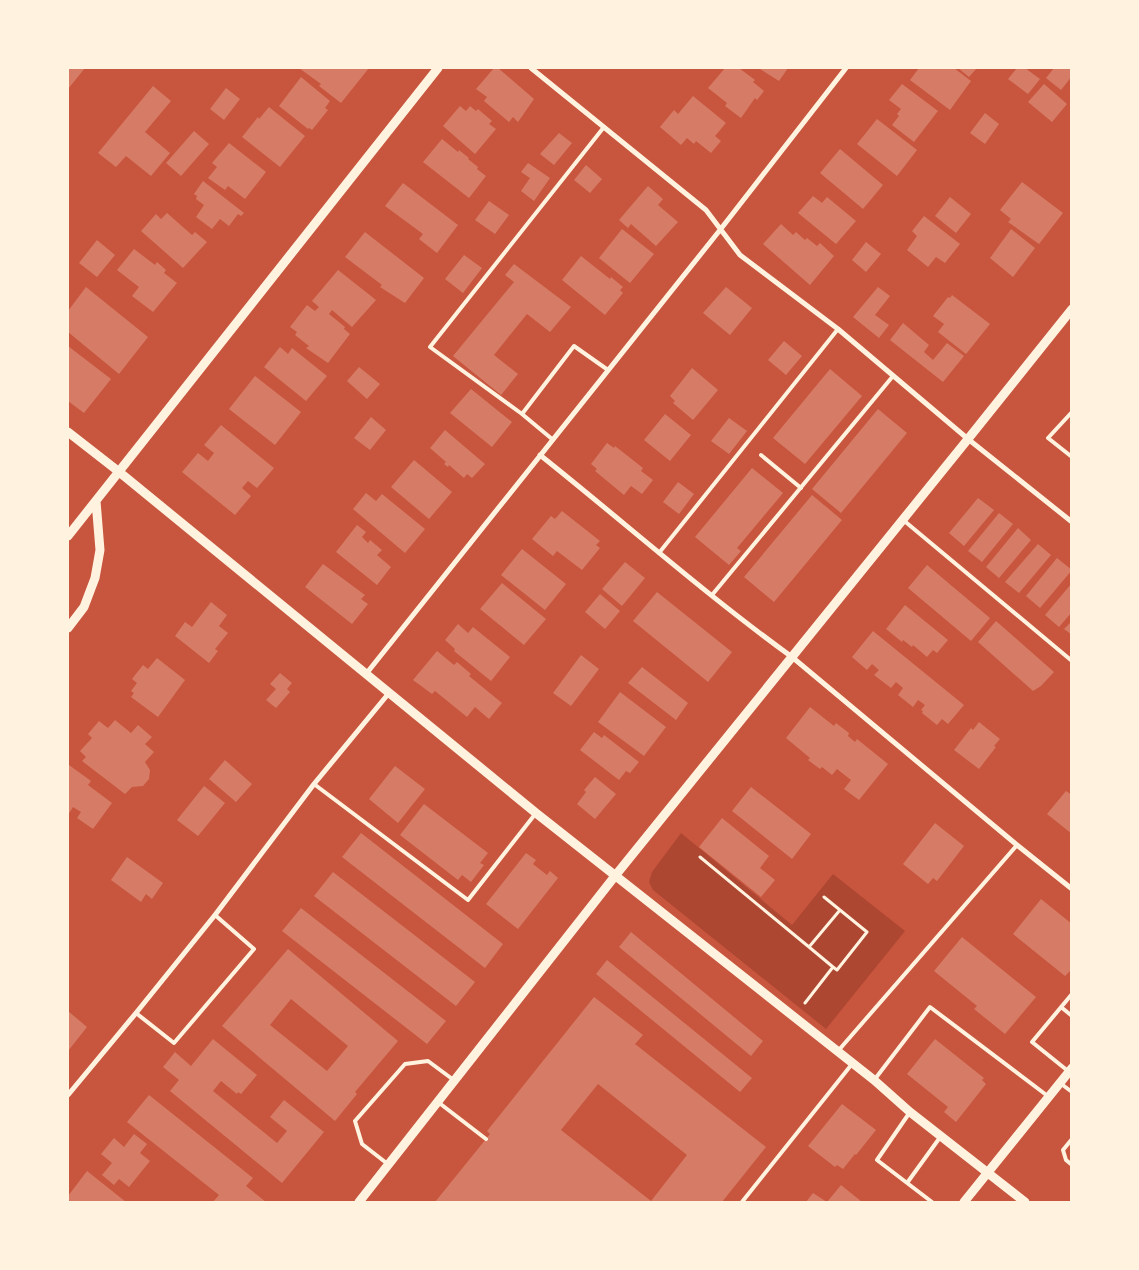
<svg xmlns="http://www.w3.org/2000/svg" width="1139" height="1270" font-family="'Source Serif 4',serif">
	<rect width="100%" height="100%" fill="#c8553d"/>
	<path fill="#ae4732" d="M681 833 792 925 833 874 905 931 826 1029 653 890 649 882 652 872Z"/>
	<path fill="#d67c66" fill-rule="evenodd" d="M68 68H85L68 89Z
		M299 68H369L341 103 319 86 321 84Z
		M494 68H498L534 99 518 122 513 117 509 122 484 101 487 97 476 89Z
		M725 68H739L755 80 753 82 764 91 757 100 755 98 741 118 725 106 727 103 708 88Z
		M761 68H788L779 81 760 69Z
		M919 68H954L971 81 950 110 910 80Z
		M958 68H977L969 77Z
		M1017 68H1025L1040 79 1028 94 1008 79Z
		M1054 68H1072V76L1061 90 1046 78Z
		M301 77 330 101 325 108 328 110 312 130 309 128 308 129 279 106Z
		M902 84 938 111 914 142 892 125 899 116 897 114 901 109 889 100Z
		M1044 84 1067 104 1052 122 1028 102Z
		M153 86 171 101 145 132 170 153 151 176 126 156 116 167 98 153Z
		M226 88 240 99 224 120 210 109Z
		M693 96 726 123 715 136 721 141 711 153 696 141 694 144 687 138 681 145 660 127 674 110 678 114Z
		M460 106 466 111 470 106 476 111 478 109 492 121 489 124 496 129 475 154 443 126Z
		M269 107 305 136 280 167 242 137 258 117 259 119Z
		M985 113 999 124 985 144 970 133Z
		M877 119 917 150 897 176 857 144Z
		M194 131 209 144 181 176 166 163Z
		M559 133 572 143 554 165 540 154Z
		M442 139 458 152 459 150 469 158 468 159 478 167 477 169 486 176 469 198 423 162Z
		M229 143 266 172 245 199 228 186 225 190 208 178 217 167 212 163Z
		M840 149 883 185 863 209 820 173Z
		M528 163 550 178 534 201 521 191 530 178 521 172Z
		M586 165 602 179 590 193 574 180Z
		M203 181 244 213 241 216 238 214 229 226 220 219 212 229 196 217 204 205 196 199 197 196 194 194Z
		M1022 182 1063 213 1039 244 1008 222 1011 219 1000 210Z
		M403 183 458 225 437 253 419 239 423 234 385 206Z
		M648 186 663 199 658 205 678 222 656 246 631 224 628 228 619 220Z
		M813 196 822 203 827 197 856 221 836 244 798 213Z
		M950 197 971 214 956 233 935 216Z
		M489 201 509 215 495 234 475 220Z
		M167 213 192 235 195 232 207 242 183 268 141 231 156 214 161 219Z
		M924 216 960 244 945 263 936 257 928 267 907 250 917 236 912 231Z
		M781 224 793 235 796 232 805 240 807 238 817 246 820 243 834 256 810 285 763 244Z
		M622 229 654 254 630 283 599 258Z
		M1011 229 1035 248 1013 277 990 258Z
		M365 232 424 278 405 303 380 287 382 285 345 257Z
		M97 240 115 255 97 277 79 263Z
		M866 242 881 254 866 272 852 260Z
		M134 249 155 265 157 262 166 270 164 273 177 283 153 312 132 296 139 287 117 270Z
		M464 255 482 268 463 293 445 279Z
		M581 256 610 279 611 277 623 287 620 290 623 293 605 315 562 280Z
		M514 264 571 307 550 332 527 314 494 355 518 374 501 395 453 356 514 282 505 275Z
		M338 270 376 300 352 327 332 310 329 314 345 327 344 329 350 334 328 363 306 348 309 346 295 335 297 332 290 327 307 305 315 311 319 307 312 301Z
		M86 287 148 337 119 374 68 332V311Z
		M726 287 752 308 730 335 703 313Z
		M878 287 890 296 875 315 889 325 879 338 853 317Z
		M952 295 990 324 966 354 938 332 944 324 933 316 948 297 950 298Z
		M903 323 929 345 924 352 933 360 947 343 964 356 943 382 890 340Z
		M784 341 802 356 786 375 768 360Z
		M68 346 111 379 84 413 68 401Z
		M280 347 288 354 292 348 327 376 306 401 264 367Z
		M359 367 380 384 367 399 347 381Z
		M692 368 718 390 693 420 673 403 675 401 670 396Z
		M830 369 862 396 805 464 773 438Z
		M255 376 301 412 275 445 229 409Z
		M471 389 512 422 492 447 450 413Z
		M878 409 907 433 841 513 812 489Z
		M665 414 691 435 670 461 644 440Z
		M371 417 386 430 370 450 354 438Z
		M729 418 747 431 729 454 711 441Z
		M221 425 274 468 257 488 248 481 242 488 251 496 235 515 182 472 198 453 208 461 214 453 204 445Z
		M445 430 485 464 472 478 467 474 464 478 449 465 448 467 444 464 446 462 430 448Z
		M607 443 614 448 615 446 643 468 641 471 653 480 642 494 631 486 624 495 595 471 597 469 591 464Z
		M414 460 452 492 429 519 391 487Z
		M752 468 783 493 737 548 741 551 729 565 695 537Z
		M678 482 694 494 679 514 663 502Z
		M366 493 376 501 382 494 425 529 405 553 353 509Z
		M812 495 842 520 774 602 744 577Z
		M978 498 994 510 964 546 949 533Z
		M562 511 600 541 596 545 600 548 582 570 557 551 553 556 532 539 551 516 555 519Z
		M999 513 1013 524 982 562 968 551Z
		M357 525 366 532 362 537 368 543 370 540 382 550 377 555 391 567 377 585 336 552Z
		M1018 528 1031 540 999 578 986 567Z
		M1038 544 1051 555 1019 593 1005 582Z
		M522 549 566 584 545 610 501 575Z
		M1057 558 1072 570 1040 608 1026 596Z
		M625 562 645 578 622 606 602 589Z
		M323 564 365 595 361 599 368 604 352 624 305 587Z
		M927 565 990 618 971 641 908 588Z
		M502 583 546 619 524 645 480 609Z
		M1072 583V612L1059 627 1045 615Z
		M657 592 732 652 708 682 633 621Z
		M600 594 620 611 605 629 585 612Z
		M211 602 227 615 219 626 228 633 215 649 218 651 209 663 175 636 185 622 192 627Z
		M905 605 948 640 937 653 933 650 927 657 913 645 912 647 903 640 902 642 886 629Z
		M996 621 1054 672 1041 686 1033 691 978 642Z
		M1072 621V635L1064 629Z
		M458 624 468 633 473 627 510 657 491 681 454 651 455 649 445 640Z
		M873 631 964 705 948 724 942 719 937 725 922 713 923 711 921 710 925 705 918 700 913 707 898 695 903 688 896 682 891 688 874 675 879 670 872 664 867 670 852 657Z
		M437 651 454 665 457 662 471 674 469 676 502 703 489 719 475 707 467 717 435 691 432 694 413 680Z
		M581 655 599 669 571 706 553 693Z
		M157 658 185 680 158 717 131 697 134 693 131 691 137 683 132 679 143 665 148 669Z
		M642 667 688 703 676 720 628 683Z
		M280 673 292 683 287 689 290 692 276 708 266 700 276 689 270 684Z
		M620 692 666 727 644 756 598 722Z
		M810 707 834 726 836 723 849 733 848 736 855 742 857 739 888 764 859 800 844 789 851 780 837 769 832 775 822 767 820 769 808 760 810 758 786 738Z
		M115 720 131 733 138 725 152 737 145 744 154 752 145 762 150 770 149 779 143 786 132 787 125 794 82 761 86 757 80 751 92 738 88 734 99 721 108 728Z
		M979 722 1000 739 994 746 996 747 979 769 954 750 971 728 973 730Z
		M594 732 602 738 604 735 639 762 630 773 626 771 619 780 580 750Z
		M225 760 252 784 236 802 209 779Z
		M69 765 91 781 88 785 112 803 93 829 77 818 81 812 73 807 68 815V767Z
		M395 766 425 789 398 823 369 799Z
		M595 777 616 794 595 819 577 804 586 792 584 790Z
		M204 786 225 803 198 836 177 820Z
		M751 787 811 834 792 859 732 811Z
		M1066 791 1072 795V834L1047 814Z
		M424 804 488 853 480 863 484 865 471 882 462 875 458 880 400 835Z
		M722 818 769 856 760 868 775 880 761 897 699 847Z
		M935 823 964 846 937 881 933 878 928 884 903 864Z
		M361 833 503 944 485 968 342 857Z
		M526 853 536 860 533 864 547 875 550 871 558 878 518 929 486 904Z
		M127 857 163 883 152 899 146 894 141 902 111 880Z
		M333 872 475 982 456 1006 314 896Z
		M1041 899 1072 924V969L1065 976 1013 934Z
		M301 908 446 1021 427 1044 282 931Z
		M631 932 763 1041 751 1056 619 947Z
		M962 937 1036 997 1005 1034 974 1009 977 1006 934 971Z
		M288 949 398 1041 355 1092 357 1094 335 1121 222 1026ZM291 999 348 1046 327 1071 270 1025Z
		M607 960 752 1078 740 1092 596 974Z
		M594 997 643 1035 635 1044 766 1147 722 1202H435L490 1134 487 1131ZM598 1084 687 1155 651 1201 561 1130Z
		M68 1011 87 1027 68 1051Z
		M213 1039 257 1075 241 1094 238 1092 237 1094 221 1081 213 1091 277 1143 287 1131 270 1117 284 1100 324 1132 282 1183 170 1091 179 1080 163 1067 175 1052 191 1066Z
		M935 1039 984 1078 982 1080 986 1084 956 1122 944 1112 948 1107 907 1074Z
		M149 1095 253 1178 246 1186 266 1202H213L219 1195 127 1122Z
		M842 1104 876 1130 856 1155 855 1154 843 1169 837 1165 835 1167 808 1146Z
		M134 1134 147 1144 140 1153 150 1161 129 1187 119 1179 114 1185 102 1175 112 1163 101 1154 114 1138 124 1147Z
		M87 1171 126 1202H71L68 1200V1196Z
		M841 1185 862 1202H806L813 1193 827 1202Z"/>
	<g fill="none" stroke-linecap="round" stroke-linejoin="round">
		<path stroke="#fff3e0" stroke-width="3" d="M700 857 809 947
			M833 967 809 947 840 910
			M805 1003 833 967 837 970 867 932 824 897"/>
		<path stroke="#fff3e0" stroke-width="4" d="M1072 412 1048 438 1072 457
			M522 414 430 347 604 127
			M552 439 522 414 574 346 608 370
			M761 455 801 488
			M902 519 1072 661
			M659 553 838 329
			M712 595 893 376
			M314 784 468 900 536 813
			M1061 1007 1072 1016
			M136 1013 174 1043 254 949 215 915
			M838 1051 1017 845
			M1068 1071 1032 1042 1072 994
			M875 1079 930 1007 1049 1097
			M1060 1083 1072 1092
			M438 1102 486 1139
			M910 1112 877 1160 932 1202
			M1072 1139 1063 1150 1066 1160 1072 1165
			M389 1165 362 1144 355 1121 405 1064 428 1061 455 1081
			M907 1183 941 1136
			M742 1202 852 1064"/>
		<path stroke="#fff3e0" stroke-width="5" d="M531 68 706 210 740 255 838 329 968 439 1072 522
			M540 455C624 522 705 594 792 657L1017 845 1072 889
			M366 674 720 230 846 68
			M68 1095 136 1013 215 915 314 784 389 693"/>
		<path stroke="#fff3e0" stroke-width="9" d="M68 432 118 471 536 813 874 1080 910 1112 1025 1202
			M68 536 438 68
			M68 628 84 607 95 578 100 550 96 501
			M359 1202 615 876 968 439 1072 309
			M964 1202 1072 1068"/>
	</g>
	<rect width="1139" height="1270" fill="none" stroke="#fff3e0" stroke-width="138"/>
</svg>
